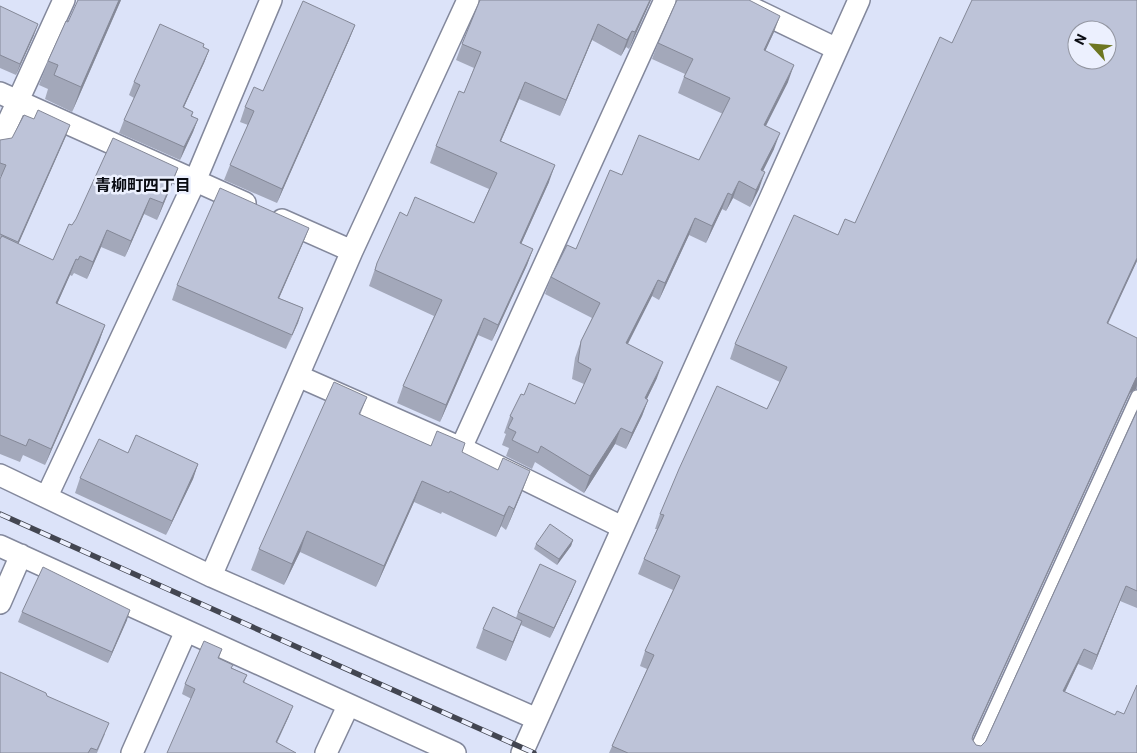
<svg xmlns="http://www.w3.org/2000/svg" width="1137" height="753" font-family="Roboto,'Noto Sans JP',sans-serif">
	<rect width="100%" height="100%" fill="#dce3f9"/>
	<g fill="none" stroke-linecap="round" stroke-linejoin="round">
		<g stroke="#83889c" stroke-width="14">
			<path id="lane" d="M974 753 1137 396"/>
		</g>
		<g stroke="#83889c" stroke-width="24">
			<path id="street" d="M735 0 837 49
				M0 93 245 203
				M0 140 64 0
				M282 220 352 251
				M298 376 461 448 622 527
				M461 448 665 0
				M0 475 211 576 537 719
				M47 496 195 181 271 0
				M0 546 455 753
				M211 576 352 251 468 0
				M0 603 21 555
				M132 753 186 631
				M326 753 348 706
				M522 753 859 0"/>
		</g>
		<use href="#lane" stroke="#fff" stroke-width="11"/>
		<use href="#street" stroke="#fff" stroke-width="21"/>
		<g stroke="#434651" stroke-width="5.5">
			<path id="rail" d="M0 514 534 753"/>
		</g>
		<use href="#rail" stroke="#ecf0fe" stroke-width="4" stroke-dasharray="11" stroke-linecap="butt"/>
	</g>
	<path fill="#a3a8ba" d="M121 0 72 112 45 99 48 89 39 85 48 61 68 22Z
		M651 0 629 49 626 47 621 56 592 40 560 116 519 99 501 141 549 182 521 244 533 249 527 265 492 341 478 335 440 422 397 403 403 386 434 316 369 286 377 263 407 216 474 223 489 189 430 163 436 146 464 93 474 68 456 60 462 44Z
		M676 0H749L774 32 765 51 788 82 766 126 774 149 763 171 759 189 750 207 733 198 726 211 722 209 706 243 689 235 659 300 652 296 628 344 657 378 647 399 648 400 642 416 626 449 615 444 584 493 535 462 532 469 506 456 509 448 502 445 506 434 504 433 510 416 524 395 575 404 584 384 572 379 575 358 581 341 592 318 545 294 551 277 576 249 622 175 699 160 723 114 678 93 685 74 652 59 658 43 676 2Z
		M1137 0V261L1108 324 1137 338V389H1136L1130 393 972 739 976 745 981 746 986 741 1137 411V608L1120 601 1092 670 1078 664 1065 692 1137 753H609L647 669 640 666 645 651 673 590 638 574 644 559 657 529H655L660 514 767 409 780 382 730 359 735 344 838 235 855 223 952 43Z
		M0 6 34 35 16 75 0 68Z
		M355 25 349 40 277 203 224 180 230 165 248 125 240 122 245 107 263 91Z
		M203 47 209 50 204 63 184 107 193 112 192 116 198 119 193 132 180 160 119 133 124 120 134 98 129 95 134 82Z
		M66 136 18 244 53 260 72 225 178 168 172 184 157 220 144 214 125 257 101 247 87 279 74 273 72 276 70 275 57 304 105 325 99 342 45 465 23 455 20 462 0 454V179L1 177 0 176V140Z
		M309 228 303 243 279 298 303 308 286 349 172 300 177 285Z
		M367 397 360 415 431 446 462 452 522 492 506 530 501 526 496 537 442 512 441 514 414 502 376 587 300 552 284 585 251 570 259 549Z
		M128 453 198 464 193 479 166 535 75 493 80 478Z
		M573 540 571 546 557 565 534 549 536 544Z
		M572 591 550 638 521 625 506 661 476 648 483 629 516 618 518 612Z
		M22 612 127 620 108 663 18 622Z
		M222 649 219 658 232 668 247 675 244 683 289 716 277 743 182 694 185 684Z
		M47 696 105 734 97 753H0Z"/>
	<path fill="#848897" d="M119 0H121L72 112 81 87Z
		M650 0H651L629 49 635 32Z
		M780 16 774 32 758 67 764 50Z
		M38 24 34 35 16 75 20 64Z
		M598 24 592 40 560 116 566 100Z
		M355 25 349 40 277 203 282 189Z
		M632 31 626 47 621 56 627 40Z
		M209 50 204 63 178 120 183 107Z
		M794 65 788 82 758 141 764 125Z
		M525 82 519 99 494 157 500 141Z
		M198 119 193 132 180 160 184 147Z
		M70 125 66 136 14 254 18 242Z
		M780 133 774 149 755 187 761 170Z
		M555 165 549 182 514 260 520 243Z
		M178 168 172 184 157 220 163 203Z
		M765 172 759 189 750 207 756 190Z
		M739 181 733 198 726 211 732 195Z
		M728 193 722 209 706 243 712 226Z
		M150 198 144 214 125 257 131 241Z
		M695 218 689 235 659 300 665 283Z
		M309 228 303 243 273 312 278 298Z
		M107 230 101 247 87 279 93 262Z
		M533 249 527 265 492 341 498 325Z
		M1137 258V261L1101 338 1107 323Z
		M76 259 70 275 50 320 56 303Z
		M658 280 652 296 620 359 626 343Z
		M303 308 298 323 286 349 292 335Z
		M484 318 478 335 440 422 446 405Z
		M105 325 99 342 45 465 51 449Z
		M663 362 657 378 639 415 645 398Z
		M1137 377V385L1136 389 1130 393 967 750 973 735 1136 378Z
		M648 400 642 416 626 449 632 433Z
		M621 428 615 444 584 493 590 476Z
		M198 464 193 479 166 535 172 521Z
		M530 471 522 492 506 530 514 509Z
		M422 481 414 502 376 587 384 566Z
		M509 506 501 526 496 537 504 516Z
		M307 531 300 552 284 585 292 564Z
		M573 540 571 546 557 565 559 559Z
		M576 581 572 591 550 638 554 628Z
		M1126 586 1120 601 1092 670 1097 655Z
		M130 610 127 620 108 663 112 652Z
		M522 621 515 639 506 661 513 642Z
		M1084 649 1078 664 1058 706 1063 691Z
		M293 706 289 716 272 752 276 742Z"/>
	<path fill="#bdc3d8" stroke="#848897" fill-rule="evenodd" d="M78 0H119L81 87 54 75 58 65 48 61 66 21 68 22Z
		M480 0H650L635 32 632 31 627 40 598 24 566 100 525 82 500 141 555 165 520 243 533 249 498 325 484 318 446 405 403 386 442 300 375 270 377 263 400 212 407 216 415 197 474 223 497 173 436 146 459 91 464 93 481 52 462 44Z
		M677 0H749L780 16 764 50 794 65 764 125 780 133 761 170 765 172 756 190 739 181 732 195 728 193 712 226 695 218 665 283 658 280 626 343 663 362 645 398 648 400 632 433 621 428 590 476 541 446 538 453 512 440 516 432 508 428 513 418 510 416 521 394 524 395 529 383 575 404 591 369 578 362 581 341 600 303 551 277 567 245 576 249 610 170 622 175 639 135 699 160 730 98 684 77 693 59 658 43Z
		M972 0H1137V258L1107 323 1137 338V377L1136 378 973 735 972 739 976 745 981 746 986 741 1137 411V591L1126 586 1097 655 1084 649 1063 691 1115 715 1117 711 1124 714 1137 685V753H628L612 746 654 655 645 651 680 576 644 559 664 515 660 514 679 469 717 386 767 409 787 367 735 344 794 215 838 235 845 219 855 223 940 37 952 43ZM1077 30H1107V60H1077Z
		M303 1 355 25 282 189 230 165 254 111 245 107 254 87 263 91Z
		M0 6 38 24 20 64 0 55Z
		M160 24 204 44 203 47 209 50 183 107 193 112 191 116 198 119 184 147 124 120 140 85 134 82Z
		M38 110 70 125 18 242 0 234V179L6 165 0 163V140L12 138 24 115 34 119Z
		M113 138 178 168 163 203 150 198 131 241 107 230 93 262 80 256 78 260 76 259 56 303 105 325 51 449 29 439 26 446 0 435V239L2 236 53 260 69 224 72 225 76 219Z
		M220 188 309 228 278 298 303 308 292 335 177 285Z
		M334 382 367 397 359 414 431 446 437 431 465 443 462 452 498 470 503 458 530 471 514 509 509 506 504 516 450 491 449 493 422 481 384 566 307 531 292 564 259 549Z
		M136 435 198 464 172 521 80 478 99 439 128 453Z
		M550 524 573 540 559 559 536 544Z
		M540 564 576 581 554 628 518 612Z
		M43 567 130 610 112 652 22 612Z
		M493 607 522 621 513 642 483 629Z
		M204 641 222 649 218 658 233 665 231 668 247 675 243 682 293 706 276 742 296 753H167L195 689 185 684Z
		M0 672 46 693 47 696 109 723 97 750 91 748 88 753H0Z"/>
	<g text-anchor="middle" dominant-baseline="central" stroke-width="5" stroke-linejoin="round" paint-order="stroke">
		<g font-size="16" font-weight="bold" fill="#0a0c13" stroke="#ecf0fe">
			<text x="143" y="185">青柳町四丁目</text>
		</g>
	</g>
	<g transform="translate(1092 45) rotate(296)"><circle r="24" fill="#ecf0fe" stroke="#9295a0"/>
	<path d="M0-4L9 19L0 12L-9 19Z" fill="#6d7621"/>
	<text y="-8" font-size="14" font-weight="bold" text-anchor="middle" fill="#0a0c13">N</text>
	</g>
</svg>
